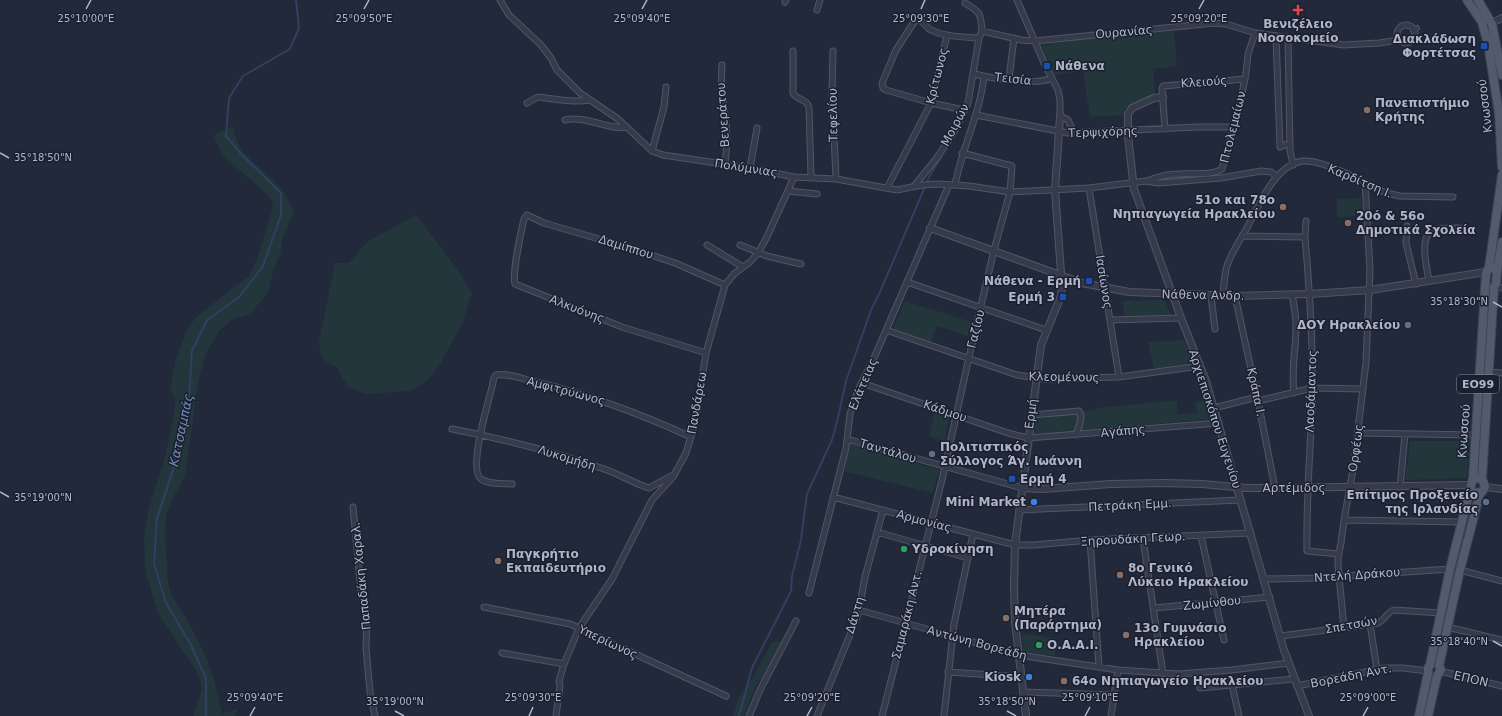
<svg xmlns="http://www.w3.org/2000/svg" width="1502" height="716" font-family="'DejaVu Sans',sans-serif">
	<rect width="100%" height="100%" fill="#21293b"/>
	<path fill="#23363c" d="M1174 31 1177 66 1153 69 1155 94 1125 109 1124 115 1090 117 1083 71 1054 75 1041 45 1073 40Z
		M233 126C236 154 257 163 275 182 284 190 289 200 294 211L282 240 281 251 274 269 268 292 252 312 248 315 233 319 219 331 206 353 198 383 185 477 174 496 166 516 165 533 168 582 172 596 188 621 206 657 214 680 222 714 239 708 234 716H193L202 689 198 674 158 613 145 570 144 537 148 512 166 453 174 414 175 398 170 388 175 362 187 329 197 316 249 276 257 259 273 207 272 201 265 192 226 159 217 145 214 135Z
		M1361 198 1362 216 1337 217V199Z
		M416 215 455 266 472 293 462 324 441 363 429 379 412 391 366 394 348 387 336 367 328 363 321 356 319 342 335 263H349L367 242Z
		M1162 300 1166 303 1171 315 1124 316 1123 301Z
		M905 301 972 322 968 336 937 326 931 342 893 329Z
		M1184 340 1193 361 1191 363 1154 369 1148 342Z
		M1177 400 1178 414 1197 413 1195 402 1206 400 1211 419 1034 435 1036 415 1096 410 1098 408Z
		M934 412 949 418 945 441 929 437Z
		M1410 441H1469L1467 478 1405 480Z
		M851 444H853L939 470 933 493 844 471Z
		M1022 634 1056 638 1055 656 1023 652Z
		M776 641 783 642 755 688 744 716H733L737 700 755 674 771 643Z"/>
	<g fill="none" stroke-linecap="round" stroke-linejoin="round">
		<path stroke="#323f61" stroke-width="2" d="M206 716V678L190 643 166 603 154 564 157 518 174 467 189 401 192 351 207 320 239 297 263 266 281 215V193L242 155 226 136 229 98 243 76 290 49 299 28 296 0
			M739 716 752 668 791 591 792 576 801 540 807 494 832 440 837 422 846 381 871 310 880 292 930 175 942 156"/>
		<g stroke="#505666" stroke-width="6">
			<path id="pedestrian" d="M1413 31 1417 28"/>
		</g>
		<g stroke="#505666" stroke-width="7">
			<path id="minor" d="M500 0 509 15 541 45 551 58 557 70 580 93 618 119 652 151 663 155 750 168 794 177 836 179 897 190 922 185 938 184 969 186 1010 192 1089 188 1146 181 1158 183 1221 178 1261 171 1271 172 1277 177
				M1017 0 1045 65 1058 90 1060 100V116L1068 120 1074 133
				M785 2 786 0
				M965 3C980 12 981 13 982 31L1021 40 1035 41 1214 23 1226 24 1255 33 1344 45 1379 43 1399 40
				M817 10 820 0
				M1397 34a9 9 0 1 1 18 0a9 9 0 1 1-18 0Z
				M1276 36 1280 147 1290 143
				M1288 38 1290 150 1293 165
				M793 51V93C797 101 807 98 809 108L811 177
				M833 51 832 90 836 179
				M722 65C720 83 723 97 725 115 728 132 727 148 725 165
				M974 74C992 78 1036 86 1052 78
				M1009 79 1014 38
				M527 103 538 97C555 99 572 103 590 100
				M964 110 931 103 886 90 883 88 882 83 896 50 916 19 920 20C923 22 926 26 929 29 944 37 963 37 979 38
				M976 115 1068 133 1197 127H1233
				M565 120C587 115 610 131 627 127
				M1165 129 1162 89 1163 86 1245 79
				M652 151 664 107 666 87
				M750 168 757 128
				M1147 181C1157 177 1167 174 1178 174 1191 173 1211 176 1222 169L1240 104 1246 73 1248 54 1255 33
				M955 185C962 148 980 114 984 76
				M914 186 936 159 953 134 968 103 979 38 982 31
				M887 188 931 103 947 35
				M1089 188 1119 377
				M788 191 817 194
				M1306 221 1305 237C1310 294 1314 351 1312 408 1310 456 1306 503 1307 551L1339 554
				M1407 226 1406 243 1416 284
				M1242 236 1305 237
				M707 245 743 267
				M740 245 767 256 801 264
				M1429 281C1427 269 1419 237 1432 231 1440 227 1450 228 1460 228
				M907 282 1046 330
				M1495 286 1502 288
				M1292 294C1294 305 1296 316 1296 326 1296 348 1291 371 1294 393
				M1211 296 1215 329
				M1223 296C1224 286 1224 275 1227 266 1231 253 1240 240 1247 228 1258 206 1276 163 1304 161 1326 160 1366 184 1386 193L1400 196 1453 197
				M1235 296 1258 401 1275 488
				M1110 320 1181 318
				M886 330 1017 375 1044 379 1119 377 1200 366
				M706 353 622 327 515 284C512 274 521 232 524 219L527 215 544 223 561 228 630 248 675 263 725 285
				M1488 372 1502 373
				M862 383 1008 433 1028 438 1219 423
				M1258 401 1312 388 1363 389
				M1214 408 1257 397
				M1031 415 1079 411C1084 417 1078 428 1076 435
				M452 429C504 439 554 452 604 469 619 474 633 483 649 488L673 475
				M1358 433 1475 435
				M847 439 1022 488
				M512 484C503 483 489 485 481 479 468 469 488 403 492 387L494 378 496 375C509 373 523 379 536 382 590 395 641 414 691 437
				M1400 487 1405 434
				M833 497 1015 545H1034L1090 540 1251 533
				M353 507 361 591 367 615 366 648 370 692 375 716
				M1019 510 1241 500
				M1344 520 1462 522
				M877 532 968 558
				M1201 536 1224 640
				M1143 539 1163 674
				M1090 540 1099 667
				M1460 570 1502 581
				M1265 579 1318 578 1450 569
				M809 593 846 448 850 414 858 390 874 358 949 185
				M484 607 570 624 726 696
				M1154 608 1270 597
				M859 610 1019 655 1118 670 1178 674 1232 670 1289 663
				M1370 624 1377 670
				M1447 627 1502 640
				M1344 628 1338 566V557L1341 543 1344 520 1354 464 1366 362 1370 270 1365 183
				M1281 636 1378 623C1385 620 1387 612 1394 610L1441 613
				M502 653 564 664
				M1440 671 1502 686
				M948 672 1022 677
				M1232 685 1239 716
				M1297 686 1385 668H1403L1428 671
				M1200 688 1294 679
				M1024 692 1115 695
				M556 716 560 686 559 681 564 664 579 628 612 579 652 500 673 477 686 453 695 423 706 353 725 285 734 274 750 262 758 253 767 237 794 177
				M749 716 760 690 796 621
				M817 716 858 615 865 577 883 510
				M882 716 942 480 969 357 994 250 1010 192 1012 166 962 153
				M944 716 954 624 973 534
				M1111 716 1118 670"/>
		</g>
		<g stroke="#505666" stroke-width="8">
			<path id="tertiary" d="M1484 27 1502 18
				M1163 97 1154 98 1132 108 1128 114V136L1134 189 1181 318 1206 381 1284 650 1309 716
				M930 228 1082 283 1129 292 1235 296 1310 294 1370 290 1486 272
				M1485 487 1502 489
				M1022 488 1042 489 1111 484 1164 483 1202 484 1246 488H1275L1470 485
				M1026 716 1015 622 1014 585 1015 545 1041 345 1061 296 1062 287 1055 190 1060 116"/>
		</g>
		<g stroke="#3e4454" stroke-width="10">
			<path id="primary" d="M1467 0 1482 22 1488 44 1499 113 1502 167
				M1478 0 1492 24 1502 75
				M1489 268 1502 175
				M1482 479 1494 287 1496 284 1497 271 1502 242
				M1475 493 1482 492 1485 487 1483 481 1478 478
				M1419 716 1428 673V668L1430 665 1450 569 1473 478 1486 273 1488 269C1491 267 1494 268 1497 271
				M1428 716 1437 676 1441 670 1439 666 1460 570 1480 493"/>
		</g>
		<use href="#pedestrian" stroke="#353b4b" stroke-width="4"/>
		<use href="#minor" stroke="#353b4b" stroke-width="5"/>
		<use href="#tertiary" stroke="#353b4b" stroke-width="6"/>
		<use href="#primary" stroke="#535a6c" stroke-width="8"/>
	</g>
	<path fill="none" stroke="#b0b6c7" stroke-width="1.5" d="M86 9 91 0M364 9 369 0M642 9 647 0M921 9 925 0M1199 9 1204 0M0 153 9 158M1493 302 1502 307M0 492 9 497M1493 641 1502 646M395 711 404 716M1007 711 1016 716M250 716 255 707M529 716 533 707M807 716 812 707M1085 716 1090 707M1363 716 1368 707"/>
	<path fill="#e0444e" stroke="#1a2030" stroke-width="1.5" d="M1296 4h4v4h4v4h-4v4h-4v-4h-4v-4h4z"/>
	<g fill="#1a4fb4" stroke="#1a2030" stroke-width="1.5">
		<rect x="1480" y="42" width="8" height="8" rx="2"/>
		<rect x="1043" y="62" width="8" height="8" rx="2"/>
		<rect x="1085" y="277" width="8" height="8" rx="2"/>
		<rect x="1059" y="293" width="8" height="8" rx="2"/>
		<rect x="1008" y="475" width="8" height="8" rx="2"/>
	</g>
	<g fill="#8d6e63" stroke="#1a2030" stroke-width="1.5">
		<circle cx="1367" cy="110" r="4"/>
		<circle cx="1283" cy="207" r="4"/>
		<circle cx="1348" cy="223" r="4"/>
		<circle cx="498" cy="561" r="4"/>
		<circle cx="1120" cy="575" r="4"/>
		<circle cx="1006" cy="618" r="4"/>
		<circle cx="1126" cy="635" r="4"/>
		<circle cx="1064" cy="681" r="4"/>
	</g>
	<g fill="#5c6f8a" stroke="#1a2030" stroke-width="1.5">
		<circle cx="1408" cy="325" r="4"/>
		<circle cx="932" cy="454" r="4"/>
		<circle cx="1486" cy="502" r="4"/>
	</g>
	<g fill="#3f7fe0" stroke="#1a2030" stroke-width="1.5">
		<circle cx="1034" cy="502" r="4"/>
		<circle cx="1029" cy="677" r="4"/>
	</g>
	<g fill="#2e9e5b" stroke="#1a2030" stroke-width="1.5">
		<circle cx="904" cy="549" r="4"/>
		<circle cx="1039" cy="645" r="4"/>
	</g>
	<g text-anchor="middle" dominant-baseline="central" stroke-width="3" stroke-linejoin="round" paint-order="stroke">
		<rect fill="#1a2030" stroke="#83899a" stroke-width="1" x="1457" y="375" width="42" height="18" rx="3"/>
		<g font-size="11" font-weight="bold" fill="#b0b6c7">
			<text x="1478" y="384">ΕΟ99</text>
		</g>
		<g font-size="12" font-weight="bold" fill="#b0b6c7" stroke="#1a2030" text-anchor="start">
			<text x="1298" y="24" text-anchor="middle">Βενιζέλειο<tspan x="1298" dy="14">Νοσοκομείο</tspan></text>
			<text x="1476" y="39" text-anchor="end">Διακλάδωση<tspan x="1476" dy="14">Φορτέτσας</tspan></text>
			<text x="1055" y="66">Νάθενα</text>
			<text x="1375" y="103">Πανεπιστήμιο<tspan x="1375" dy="14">Κρήτης</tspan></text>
			<text x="1275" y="200" text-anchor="end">51ο και 78ο<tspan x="1275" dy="14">Νηπιαγωγεία Ηρακλείου</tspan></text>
			<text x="1356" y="216">20ό &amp; 56ο<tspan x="1356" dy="14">Δημοτικά Σχολεία</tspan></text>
			<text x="1081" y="281" text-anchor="end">Νάθενα - Ερμή</text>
			<text x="1055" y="297" text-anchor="end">Ερμή 3</text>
			<text x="1400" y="325" text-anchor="end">ΔΟΥ Ηρακλείου</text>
			<text x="940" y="447">Πολιτιστικός<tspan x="940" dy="14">Σύλλογος Άγ. Ιωάννη</tspan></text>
			<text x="1020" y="479">Ερμή 4</text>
			<text x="1478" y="495" text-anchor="end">Επίτιμος Προξενείο<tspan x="1478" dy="14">της Ιρλανδίας</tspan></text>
			<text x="1026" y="502" text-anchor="end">Mini Market</text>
			<text x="912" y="549">Υδροκίνηση</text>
			<text x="506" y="554">Παγκρήτιο<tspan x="506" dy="14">Εκπαιδευτήριο</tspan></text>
			<text x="1128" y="568">8ο Γενικό<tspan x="1128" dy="14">Λύκειο Ηρακλείου</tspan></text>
			<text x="1014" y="611">Μητέρα<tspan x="1014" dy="14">(Παράρτημα)</tspan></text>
			<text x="1134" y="628">13o Γυμνάσιο<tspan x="1134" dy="14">Ηρακλείου</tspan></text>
			<text x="1047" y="645">Ο.Α.Α.Ι.</text>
			<text x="1021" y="677" text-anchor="end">Kiosk</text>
			<text x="1072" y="681">64ο Νηπιαγωγείο Ηρακλείου</text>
		</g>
		<g font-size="12" fill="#b0b6c7" stroke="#1a2030">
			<text transform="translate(1124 32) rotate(-5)">Ουρανίας</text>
			<text transform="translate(937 76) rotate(-76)">Κρίτωνος</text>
			<text transform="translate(1013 79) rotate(6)">Τεισία</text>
			<text transform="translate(1204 82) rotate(-4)">Κλειούς</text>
			<text transform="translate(1485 106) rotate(-97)">Κνωσσού</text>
			<text transform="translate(723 115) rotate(-94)">Βενεράτου</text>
			<text transform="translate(833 115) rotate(-91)">Τεφελίου</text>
			<text transform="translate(955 125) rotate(-62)">Μοιρών</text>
			<text transform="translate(1233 127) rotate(-76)">Πτολεμαίων</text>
			<text transform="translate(1103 132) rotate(-2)">Τερψιχόρης</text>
			<text transform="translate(746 168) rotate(9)">Πολύμνιας</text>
			<text transform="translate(1360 181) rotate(23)">Καρδίτση Ι.</text>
			<text transform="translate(626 247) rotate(17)">Δαμίππου</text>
			<text transform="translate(1104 282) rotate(81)">Ιασίωνος</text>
			<text transform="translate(1203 295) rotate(1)">Νάθενα Ανδρ.</text>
			<text transform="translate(577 309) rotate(21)">Αλκυόνης</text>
			<text transform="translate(976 329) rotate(-76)">Γαζίου</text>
			<text transform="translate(1064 377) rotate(1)">Κλεομένους</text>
			<text transform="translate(863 384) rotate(-67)">Ελάτειας</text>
			<text transform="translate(566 391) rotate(15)">Αμφιτρύωνος</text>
			<text transform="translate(1311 391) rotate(-88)">Λαοδάμαντος</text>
			<text transform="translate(1256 392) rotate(78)">Κράπα Ι.</text>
			<text transform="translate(697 403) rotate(-80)">Πανδάρεω</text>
			<text transform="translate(945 411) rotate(19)">Κάδμου</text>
			<text transform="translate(1031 414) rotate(-83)">Ερμή</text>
			<text transform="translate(1215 419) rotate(72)">Αρχιεπισκόπου Ευγενίου</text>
			<text transform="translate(1123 431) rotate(-5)">Αγάπης</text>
			<text transform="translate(1464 431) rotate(-86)">Κνωσσού</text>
			<text transform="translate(1356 448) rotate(-82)">Ορφέως</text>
			<text transform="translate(888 451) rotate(16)">Ταντάλου</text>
			<text transform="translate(567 458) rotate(17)">Λυκομήδη</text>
			<text x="1294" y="488">Αρτέμιδος</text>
			<text transform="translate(1130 505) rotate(-3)">Πετράκη Εμμ.</text>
			<text transform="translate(924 521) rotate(15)">Αρμονίας</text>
			<text transform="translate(1133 539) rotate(-3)">Ξηρουδάκη Γεωρ.</text>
			<text transform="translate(1357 575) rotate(-4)">Ντελή Δράκου</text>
			<text transform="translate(361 576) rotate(-96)">Παπαδάκη Χαραλ.</text>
			<text transform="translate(1212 603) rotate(-6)">Ζωμίνθου</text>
			<text transform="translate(855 615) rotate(-73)">Δάντη</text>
			<text transform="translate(907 615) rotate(-76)">Σαμαράκη Αντ.</text>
			<text transform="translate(1351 625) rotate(-10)">Σπετσών</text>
			<text transform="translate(608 642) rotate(25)">Υπερίωνος</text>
			<text transform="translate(977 643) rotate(15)">Αντώνη Βορεάδη</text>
			<text transform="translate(1351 676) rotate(-11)">Βορεάδη Αντ.</text>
			<text transform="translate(1471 679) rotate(13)">ΕΠΟΝ</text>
		</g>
		<g font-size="13" font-style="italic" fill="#7687b1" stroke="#1a2030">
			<text transform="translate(181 430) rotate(-78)">Κατσαμπάς</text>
		</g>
	</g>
	<g font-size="10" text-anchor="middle" fill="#b0b6c7" stroke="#1a2030" stroke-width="3" stroke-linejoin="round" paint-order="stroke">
		<text x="86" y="22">25°10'00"E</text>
		<text x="364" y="22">25°09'50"E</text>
		<text x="642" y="22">25°09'40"E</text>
		<text x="921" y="22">25°09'30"E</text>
		<text x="1199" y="22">25°09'20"E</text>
		<text x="43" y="161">35°18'50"N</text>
		<text x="1459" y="305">35°18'30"N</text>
		<text x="43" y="501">35°19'00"N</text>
		<text x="1459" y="645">35°18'40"N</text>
		<text x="255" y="701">25°09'40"E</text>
		<text x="533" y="701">25°09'30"E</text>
		<text x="812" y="701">25°09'20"E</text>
		<text x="1090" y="701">25°09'10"E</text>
		<text x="1368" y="701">25°09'00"E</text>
		<text x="395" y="705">35°19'00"N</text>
		<text x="1007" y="705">35°18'50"N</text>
	</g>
</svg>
